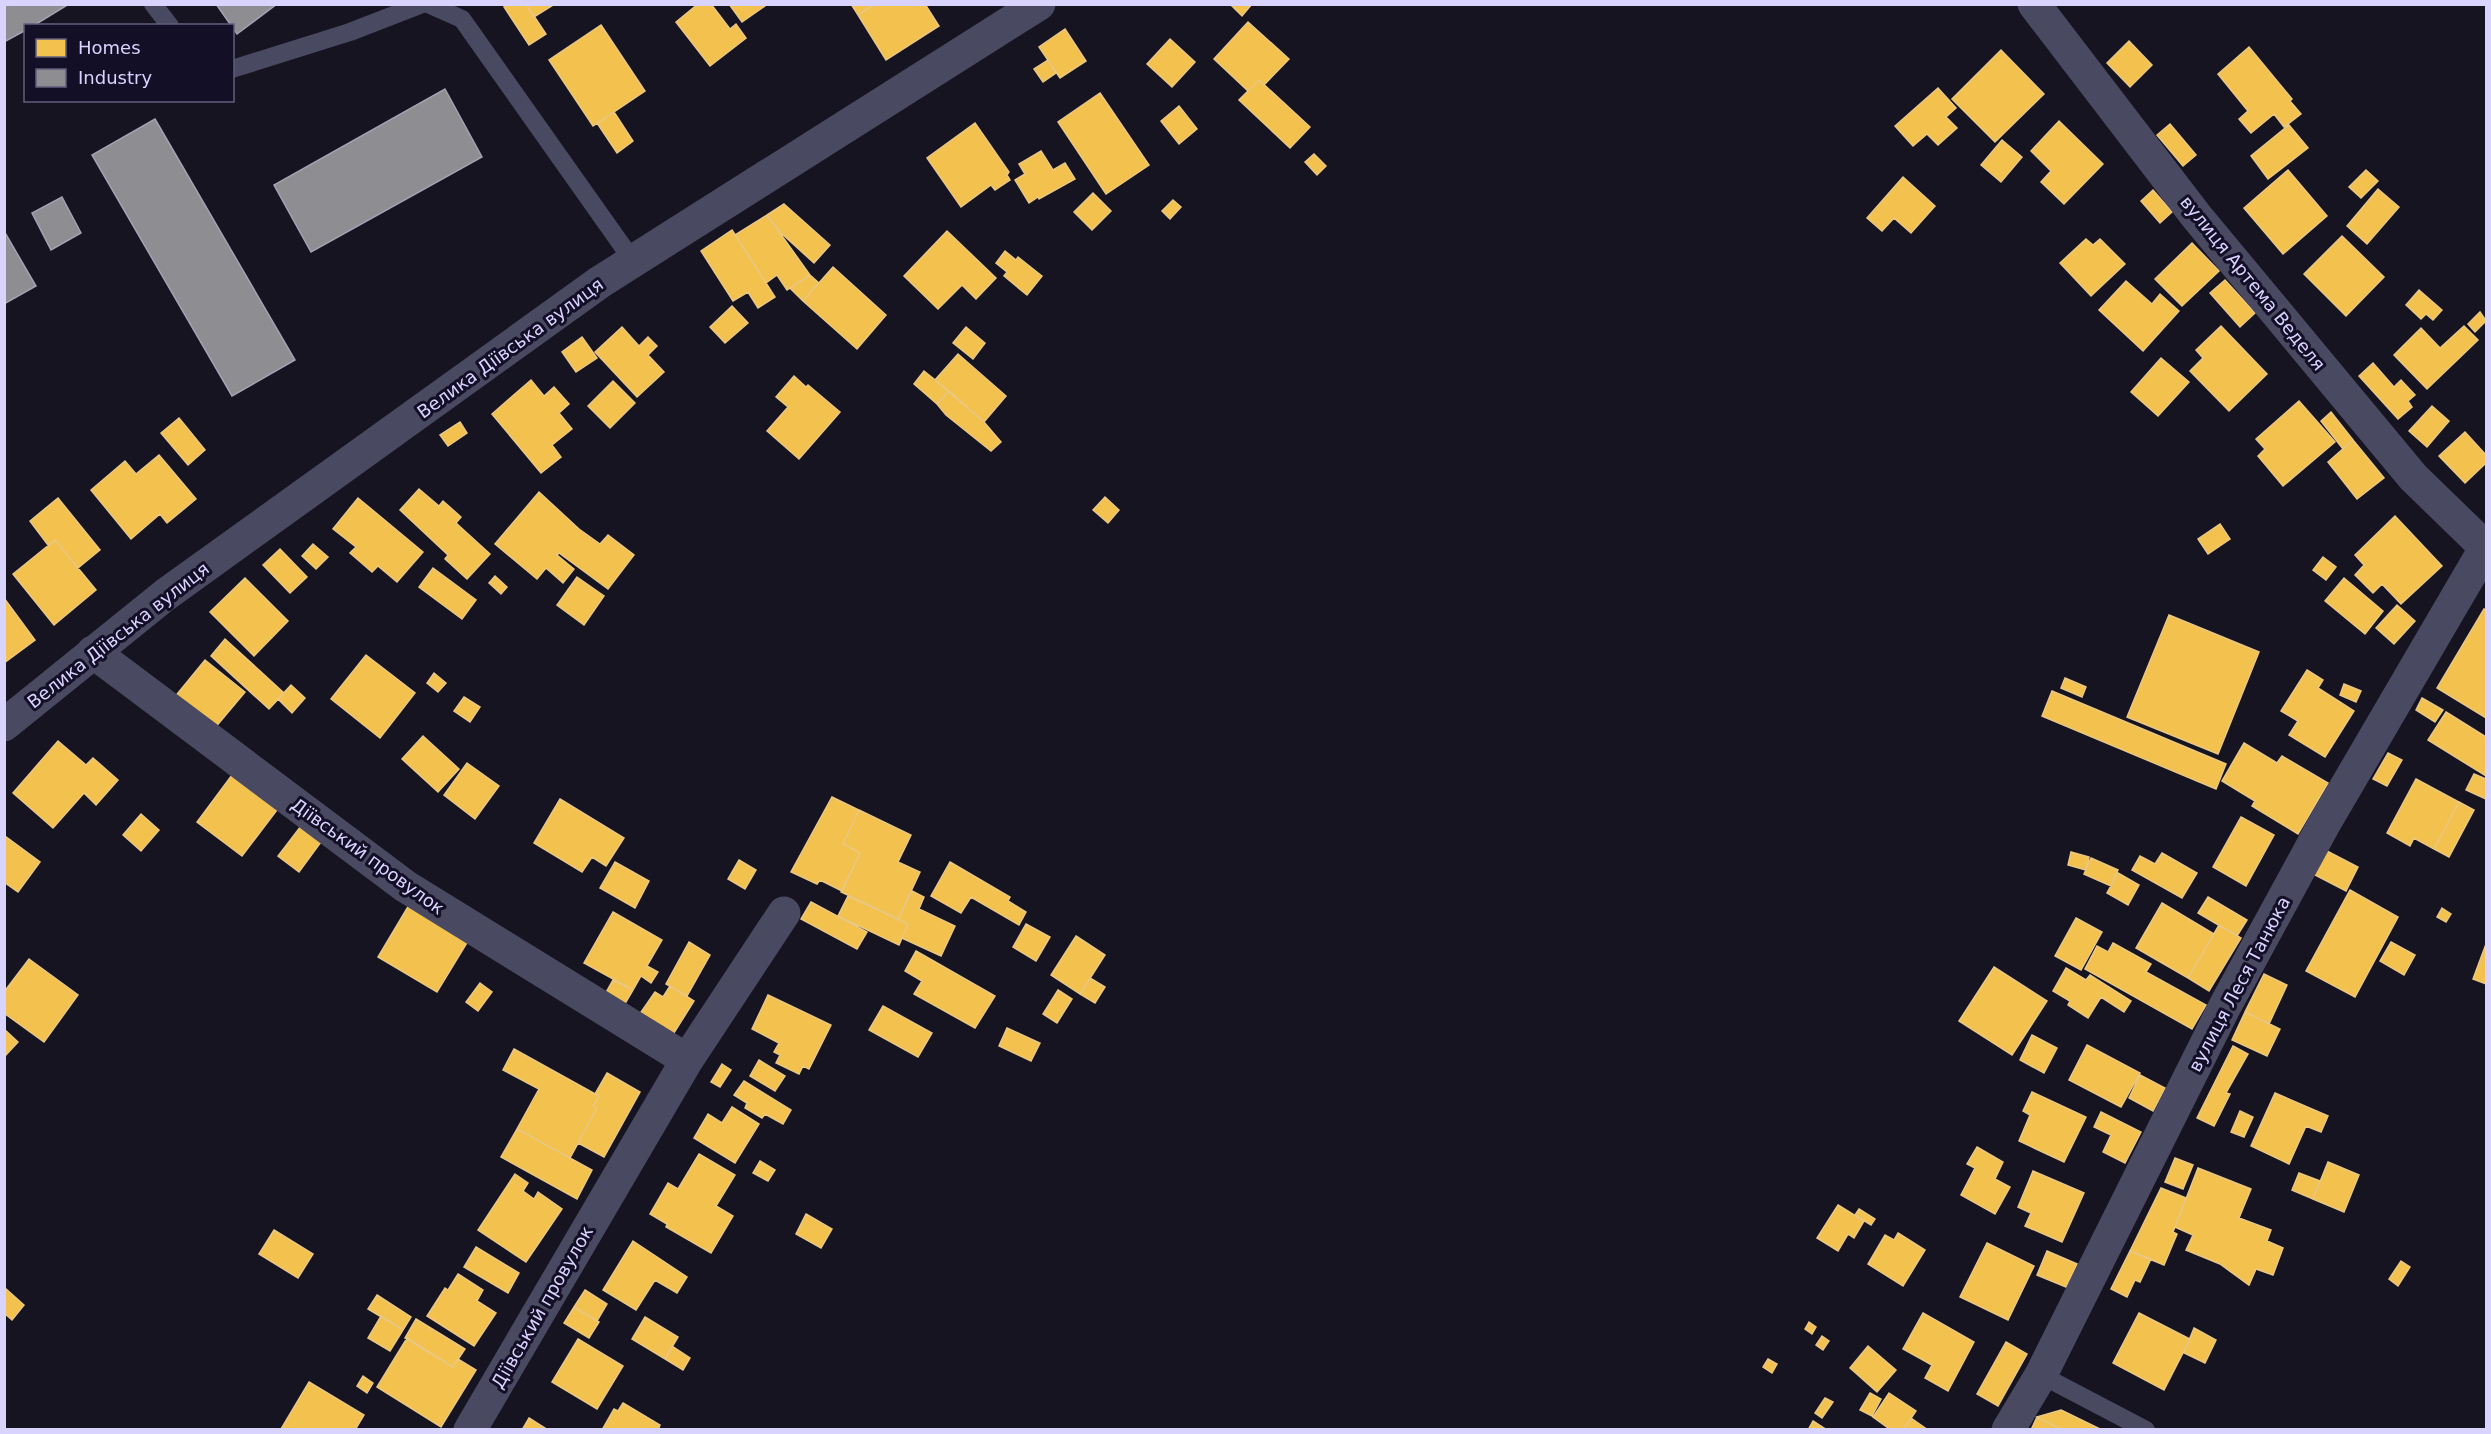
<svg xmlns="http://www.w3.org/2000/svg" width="2491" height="1434" font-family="'DejaVu Sans',sans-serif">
	<rect width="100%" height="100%" fill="#161421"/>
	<path fill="#f2c14e" stroke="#eac783" stroke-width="1.5" d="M505 4H526L546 34 529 45 504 7Z
		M526 4H553V5L534 17Z
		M698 4H711L730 29 736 24 746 38 710 66 676 22Z
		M729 4H763L765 6 742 22Z
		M851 4H875L858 15Z
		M875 4H925L939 26 886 60 858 15Z
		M1230 4H1252L1242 16Z
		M1248 22 1289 59 1264 85 1259 80 1248 91 1214 59Z
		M601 25 645 91 593 126 549 60Z
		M1065 29 1086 61 1060 78 1039 47Z
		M1170 39 1195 62 1172 87 1147 64Z
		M2129 41 2152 65 2130 87 2107 63Z
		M2249 47 2292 99 2290 101 2301 114 2284 127 2274 114 2251 133 2239 119 2248 111 2218 74Z
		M2001 50 2044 94 1995 142 1952 99Z
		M1048 60 1056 73 1043 82 1034 69Z
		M1259 80 1310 127 1290 148 1239 100Z
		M1938 88 1956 108 1946 117 1957 128 1938 145 1927 134 1913 146 1895 126Z
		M1100 93 1149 165 1106 194 1058 122Z
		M1179 106 1197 129 1179 144 1161 121Z
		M614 112 633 141 617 153 597 123Z
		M2059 121 2103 164 2064 204 2041 182 2051 171 2031 151Z
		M975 123 1009 172 1007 175 1010 180 995 190 991 185 961 207 927 158Z
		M2170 124 2196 155 2183 166 2157 135Z
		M2289 125 2308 148 2268 179 2251 156Z
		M2002 140 2022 157 2001 182 1981 165Z
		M1041 151 1053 170 1065 163 1075 179 1039 199 1038 197 1029 203 1015 180 1025 174 1019 164Z
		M1314 154 1326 166 1317 175 1305 162Z
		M2288 170 2327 216 2283 254 2244 208Z
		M2366 170 2378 181 2361 198 2349 187Z
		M1903 177 1935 206 1911 233 1894 218 1882 231 1867 218Z
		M2378 189 2399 207 2367 244 2347 226Z
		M2153 190 2172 212 2160 223 2141 201Z
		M1093 193 1111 211 1092 230 1074 212Z
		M1173 200 1181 207 1170 219 1162 211Z
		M784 204 830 245 814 263 780 232 767 215Z
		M767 215 810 275 787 290 777 275 766 283 735 235Z
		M732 230 775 297 758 308 748 292 733 301 701 251Z
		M947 231 996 278 976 299 962 285 938 309 904 276Z
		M2342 236 2384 277 2346 316 2304 274Z
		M2086 239 2093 245 2100 239 2125 264 2091 296 2060 263Z
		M2192 243 2219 271 2182 306 2155 279Z
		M1005 251 1016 260 1018 257 1042 276 1027 295 1004 276 1007 272 996 263Z
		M833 267 886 315 857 349 803 301Z
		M810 275 819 283 803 301 790 288Z
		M2225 280 2255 313 2240 327 2210 293Z
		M2126 281 2152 304 2160 294 2179 311 2143 351 2099 310Z
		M2419 290 2442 310 2433 320 2426 314 2421 319 2406 305Z
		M732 306 748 323 725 343 710 327Z
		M2480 312 2486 321 2475 332 2468 324Z
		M2221 326 2267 374 2229 411 2190 371 2203 358 2196 350Z
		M2464 326 2478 340 2427 389 2394 355 2421 328 2440 348Z
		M622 327 639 346 648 337 657 346 648 355 664 372 637 397 595 352Z
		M966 327 985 343 973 359 953 343Z
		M582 337 597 358 576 372 562 352Z
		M958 354 1006 396 984 422 935 380Z
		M2161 358 2189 382 2158 416 2131 392Z
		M2373 363 2394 387 2401 380 2415 395 2408 401 2412 407 2398 419 2359 376Z
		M924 371 949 391 937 404 914 384Z
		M794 376 806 387 808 385 840 412 799 459 767 431 788 407 776 397Z
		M531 380 544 396 554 387 569 404 559 413 572 429 552 445 561 457 541 473 492 414Z
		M613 381 635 403 610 428 588 406Z
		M949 391 984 422 1001 442 991 451 946 415 937 404Z
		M2299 401 2335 442 2283 486 2258 456 2265 449 2256 439Z
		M2432 406 2449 421 2427 447 2409 431Z
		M2331 412 2353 440 2343 449 2321 421Z
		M179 418 205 450 188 465 161 433Z
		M460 422 467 433 448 446 440 435Z
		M2465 432 2486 455V463L2465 483 2439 456Z
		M2353 440 2384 478 2357 499 2328 462Z
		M159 455 196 499 167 523 160 514 131 539 91 490 125 461 136 474Z
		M419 489 439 506 443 501 461 517 456 523 490 554 467 579 445 559 448 555 400 510Z
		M539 492 579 529 600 544 608 535 634 555 608 589 559 553 557 555 574 569 563 583 546 568 537 579 495 544Z
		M1105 497 1119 510 1108 523 1093 510Z
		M58 498 100 550 78 568 55 540 48 545 30 521Z
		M358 498 423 552 397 582 378 566 372 572 350 553 356 547 333 529Z
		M2395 516 2442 566 2401 604 2382 584 2373 593 2355 575 2364 565 2355 555Z
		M2220 524 2230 539 2208 554 2198 539Z
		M55 540 96 590 54 625 13 574Z
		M313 544 328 557 316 569 302 556Z
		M280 549 307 577 290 593 263 565Z
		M2323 557 2336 567 2326 580 2313 570Z
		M433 568 476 600 462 619 419 587Z
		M495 576 507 587 501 594 489 583Z
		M577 577 604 596 584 625 557 605Z
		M245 578 288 621 254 656 210 612Z
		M2344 578 2383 611 2365 634 2325 601Z
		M4 598 35 640 4 663Z
		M2397 605 2415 621 2394 644 2376 628Z
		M2484 609 2486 610V718L2437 688Z
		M2169 615 2259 652 2218 754 2127 717Z
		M225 639 284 693 269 709 211 656Z
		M366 655 415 693 380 738 331 699Z
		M205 660 245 692 214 729 174 698Z
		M2307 670 2323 680 2318 688 2354 711 2325 757 2289 735 2298 721 2281 711Z
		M434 673 446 683 438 692 427 683Z
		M2065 678 2086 687 2082 697 2061 688Z
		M2344 684 2361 691 2356 702 2340 695Z
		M291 685 305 698 292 713 278 699Z
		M2052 691 2226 764 2216 789 2042 716Z
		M464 697 480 707 470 722 454 711Z
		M2422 698 2443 710 2435 722 2416 710Z
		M2446 712 2486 737V776L2428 740Z
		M423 736 459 769 438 792 402 759Z
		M58 741 86 765 93 758 118 780 96 805 84 793 53 828 13 793Z
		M2244 743 2277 763 2282 756 2328 783 2298 834 2252 806 2255 801 2222 781Z
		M2388 753 2402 760 2387 786 2373 779Z
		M467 763 499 786 475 819 444 795Z
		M2474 774 2486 779V799L2466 790Z
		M232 775 277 810 242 856 197 822Z
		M2416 779 2459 802 2434 849 2414 838 2410 846 2387 833Z
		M832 797 859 810 843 844 860 853 842 891 820 880 817 884 791 872Z
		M560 799 624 838 606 866 592 857 582 872 534 843Z
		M2459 802 2474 810 2449 857 2434 849Z
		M859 810 911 835 898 862 920 872 898 919 841 892 860 853 843 844Z
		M141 814 159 830 141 851 123 835Z
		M2241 817 2274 835 2246 886 2213 867Z
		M301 826 321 842 299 872 278 856Z
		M5 836 40 862 18 892 4 882Z
		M2325 850 2358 867 2346 891 2313 874Z
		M2071 852 2089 857 2086 870 2068 865Z
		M2162 853 2197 873 2182 898 2132 870 2140 856 2155 864Z
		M2091 858 2118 870 2111 886 2084 874Z
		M739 860 756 870 745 889 728 879Z
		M615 862 649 881 635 908 600 888Z
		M950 862 1010 897 1008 901 1026 912 1019 925 971 897 961 913 931 896Z
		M2118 873 2139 885 2128 905 2107 893Z
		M2350 890 2398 917 2355 997 2306 971Z
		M912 891 924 897 919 909 955 926 941 956 902 938 908 924 898 919Z
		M848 896 908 924 899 945 838 916Z
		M2208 897 2247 920 2237 936 2198 913Z
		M811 902 867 932 857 949 801 919Z
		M2162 903 2214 934 2188 978 2136 948Z
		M409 905 468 941 437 992 378 957Z
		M2442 908 2451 914 2446 922 2437 917Z
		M613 912 662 940 647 966 658 972 651 983 641 976 633 990 584 963Z
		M2076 918 2102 932 2081 970 2055 956Z
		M1026 924 1050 937 1036 961 1013 947Z
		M2219 925 2241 938 2209 991 2188 978Z
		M1076 936 1105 955 1080 994 1051 975Z
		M689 942 710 955 687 996 666 984Z
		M2391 942 2415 955 2404 975 2380 961Z
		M2113 943 2151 964 2146 972 2206 1005 2192 1029 2085 969 2097 946 2108 952Z
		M2486 944V984L2473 979Z
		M916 951 995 996 975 1028 914 994 922 981 905 971Z
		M29 959 78 995 44 1042 4 1013V992Z
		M1994 967 2047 1001 2012 1055 1959 1021Z
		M2066 968 2086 980 2090 975 2131 1001 2124 1012 2101 997 2088 1018 2068 1005 2070 1001 2053 991Z
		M2264 974 2287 985 2269 1024 2245 1012Z
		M1090 978 1105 987 1095 1003 1080 994Z
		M613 980 633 990 623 1007 604 996Z
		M480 983 492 992 478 1011 466 1002Z
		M670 986 694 1001 672 1036 639 1015 655 992 663 997Z
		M1058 990 1072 999 1057 1023 1043 1014Z
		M768 995 831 1025 809 1069 803 1066 799 1074 776 1063 780 1055 774 1052 779 1043 752 1029Z
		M883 1006 932 1033 918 1057 869 1030Z
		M2245 1012 2280 1029 2267 1056 2232 1040Z
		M1007 1028 1040 1043 1031 1061 999 1046Z
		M4 1029 18 1042 4 1057Z
		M2032 1035 2057 1048 2044 1073 2020 1060Z
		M2087 1045 2140 1073 2121 1107 2069 1080Z
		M2233 1046 2248 1054 2226 1093 2230 1094 2214 1126 2197 1118Z
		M514 1049 599 1096 593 1106 597 1108 570 1158 517 1129 539 1089 503 1070Z
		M759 1060 785 1076 775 1091 750 1076Z
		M722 1064 731 1070 720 1087 711 1082Z
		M607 1073 640 1092 604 1157 578 1143 597 1108 593 1106 599 1096 595 1094Z
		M2140 1075 2165 1088 2153 1111 2129 1098Z
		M744 1081 791 1110 783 1124 765 1114 762 1118 745 1108 747 1103 734 1095Z
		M2032 1092 2086 1117 2064 1162 2019 1141 2030 1115 2023 1111Z
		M2275 1093 2328 1116 2321 1132 2306 1126 2289 1164 2251 1146Z
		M732 1107 759 1124 735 1163 694 1138 708 1114 722 1123Z
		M2240 1111 2253 1117 2244 1137 2231 1132Z
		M2101 1112 2141 1132 2125 1163 2103 1152 2111 1135 2094 1127Z
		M517 1129 592 1170 577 1199 501 1157Z
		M1977 1147 2003 1162 1995 1179 2010 1187 1995 1214 1961 1195 1975 1168 1967 1164Z
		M699 1154 735 1175 716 1206 733 1216 711 1253 666 1227 667 1224 650 1214 668 1183 678 1189Z
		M2175 1158 2193 1165 2183 1189 2165 1182Z
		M760 1161 775 1170 768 1181 753 1173Z
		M2328 1162 2359 1175 2344 1212 2313 1199Z
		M2198 1168 2251 1189 2239 1218 2271 1230 2267 1241 2283 1248 2273 1275 2256 1269 2249 1285 2220 1264 2186 1250 2193 1235 2175 1227Z
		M2033 1171 2084 1193 2062 1242 2025 1226 2031 1213 2018 1207Z
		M2299 1173 2320 1181 2313 1199 2292 1190Z
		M515 1174 528 1183 523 1191 534 1199 538 1192 562 1209 526 1262 478 1230Z
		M2161 1188 2186 1198 2173 1232 2177 1234 2164 1265 2130 1251Z
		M1838 1205 1864 1221 1854 1238 1848 1234 1838 1251 1817 1238Z
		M1859 1209 1875 1219 1871 1225 1855 1215Z
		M806 1214 832 1229 821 1248 796 1234Z
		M274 1230 313 1254 298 1278 259 1254Z
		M1898 1233 1925 1250 1903 1286 1868 1264 1885 1235 1894 1240Z
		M633 1241 687 1277 677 1293 655 1280 636 1310 603 1290Z
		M1987 1243 2034 1266 2008 1320 1960 1297Z
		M476 1247 519 1273 508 1293 464 1267Z
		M2047 1251 2077 1264 2066 1287 2037 1275Z
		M2130 1251 2151 1259 2140 1282 2135 1280 2127 1297 2111 1289Z
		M2401 1261 2410 1267 2398 1286 2389 1279Z
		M458 1274 483 1290 477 1301 496 1313 474 1346 427 1316 445 1288 448 1290Z
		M5 1288 24 1305 12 1320 4 1313Z
		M585 1290 607 1304 597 1321 574 1307Z
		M377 1295 411 1317 403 1330 368 1309Z
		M574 1307 599 1322 589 1338 564 1323Z
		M1923 1313 1974 1342 1948 1391 1925 1378 1932 1365 1903 1349Z
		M2139 1313 2190 1339 2164 1390 2113 1363Z
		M381 1316 403 1330 390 1351 368 1338Z
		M645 1317 678 1337 665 1359 632 1339Z
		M416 1319 465 1349 453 1367 405 1338Z
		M1809 1322 1816 1327 1812 1334 1805 1329Z
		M2194 1328 2216 1340 2205 1363 2184 1353Z
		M1822 1336 1829 1341 1823 1350 1816 1345Z
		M407 1338 453 1367 458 1359 476 1370 441 1427 377 1387Z
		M578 1339 623 1366 597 1409 552 1382Z
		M2006 1342 2027 1354 1998 1406 1977 1394Z
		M672 1346 690 1358 683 1370 665 1359Z
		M1868 1346 1896 1370 1877 1392 1850 1368Z
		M1768 1359 1777 1364 1772 1373 1763 1367Z
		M363 1376 373 1383 367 1393 357 1386Z
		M309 1382 364 1415 355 1430 281 1429Z
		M1870 1393 1881 1399 1872 1416 1860 1410Z
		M1889 1393 1916 1411 1903 1430H1891L1873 1417Z
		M1825 1398 1833 1402 1822 1418 1815 1413Z
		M623 1403 660 1425 658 1430H602L614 1409 618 1411Z
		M2061 1410 2102 1430H2062L2037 1417Z
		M2037 1417 2062 1430H2031Z
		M529 1418 548 1430H522Z
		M1911 1418 1928 1430H1903Z
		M1813 1421 1827 1430H1808Z"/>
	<path fill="#8d8d92" stroke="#a4a2b3" stroke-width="1.5" d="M4 4H69L33 26H26V30L4 42Z
		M216 4H277L237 34Z
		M445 89 482 157 311 252 274 185Z
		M155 119 295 360 232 396 92 155Z
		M62 197 81 233 51 250 32 213Z
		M4 231 36 286 4 304Z"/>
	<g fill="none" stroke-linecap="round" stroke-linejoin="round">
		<path stroke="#4a4962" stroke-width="18" d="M153 4 170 26
			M428 4 462 19 633 261
			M232 69 350 32 422 4
			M2041 1375 2146 1430"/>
		<path stroke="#4a4962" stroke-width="33" d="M2034 4 2197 217 2413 477 2486 548
			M93 652 405 886 687 1060 470 1430
			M687 1060 784 913
			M2008 1430 2041 1375 2225 1006 2323 826 2486 547"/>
		<path stroke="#4a4962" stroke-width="33" d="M4 725 165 595 600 282 1039 4"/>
	</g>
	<g text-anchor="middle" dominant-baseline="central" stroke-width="6" stroke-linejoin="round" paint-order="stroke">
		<g font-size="18" fill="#d9d4ff" stroke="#130f26">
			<text transform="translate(2253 283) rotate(51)">вулиця Артема Веделя</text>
			<text transform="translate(510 348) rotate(-36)">Велика Діївська вулиця</text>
			<text transform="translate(118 635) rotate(-38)">Велика Діївська вулиця</text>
			<text transform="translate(368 856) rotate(36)">Діївський провулок</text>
			<text transform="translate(2239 984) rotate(-62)">вулиця Леся Танюка</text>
			<text transform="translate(542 1307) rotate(-60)">Діївський провулок</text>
		</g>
	</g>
	<rect width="2491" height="1434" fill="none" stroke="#d9d4ff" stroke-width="12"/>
	<rect x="24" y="24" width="210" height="78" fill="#130f26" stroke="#625e7d" stroke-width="1.5"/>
	<rect x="36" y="39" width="30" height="18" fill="#f2c14e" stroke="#625e7d" stroke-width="1.5"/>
	<text x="78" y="54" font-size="18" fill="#d9d4ff">Homes</text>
	<rect x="36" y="69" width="30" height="18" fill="#8d8d92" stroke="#625e7d" stroke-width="1.5"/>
	<text x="78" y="84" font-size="18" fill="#d9d4ff">Industry</text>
</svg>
